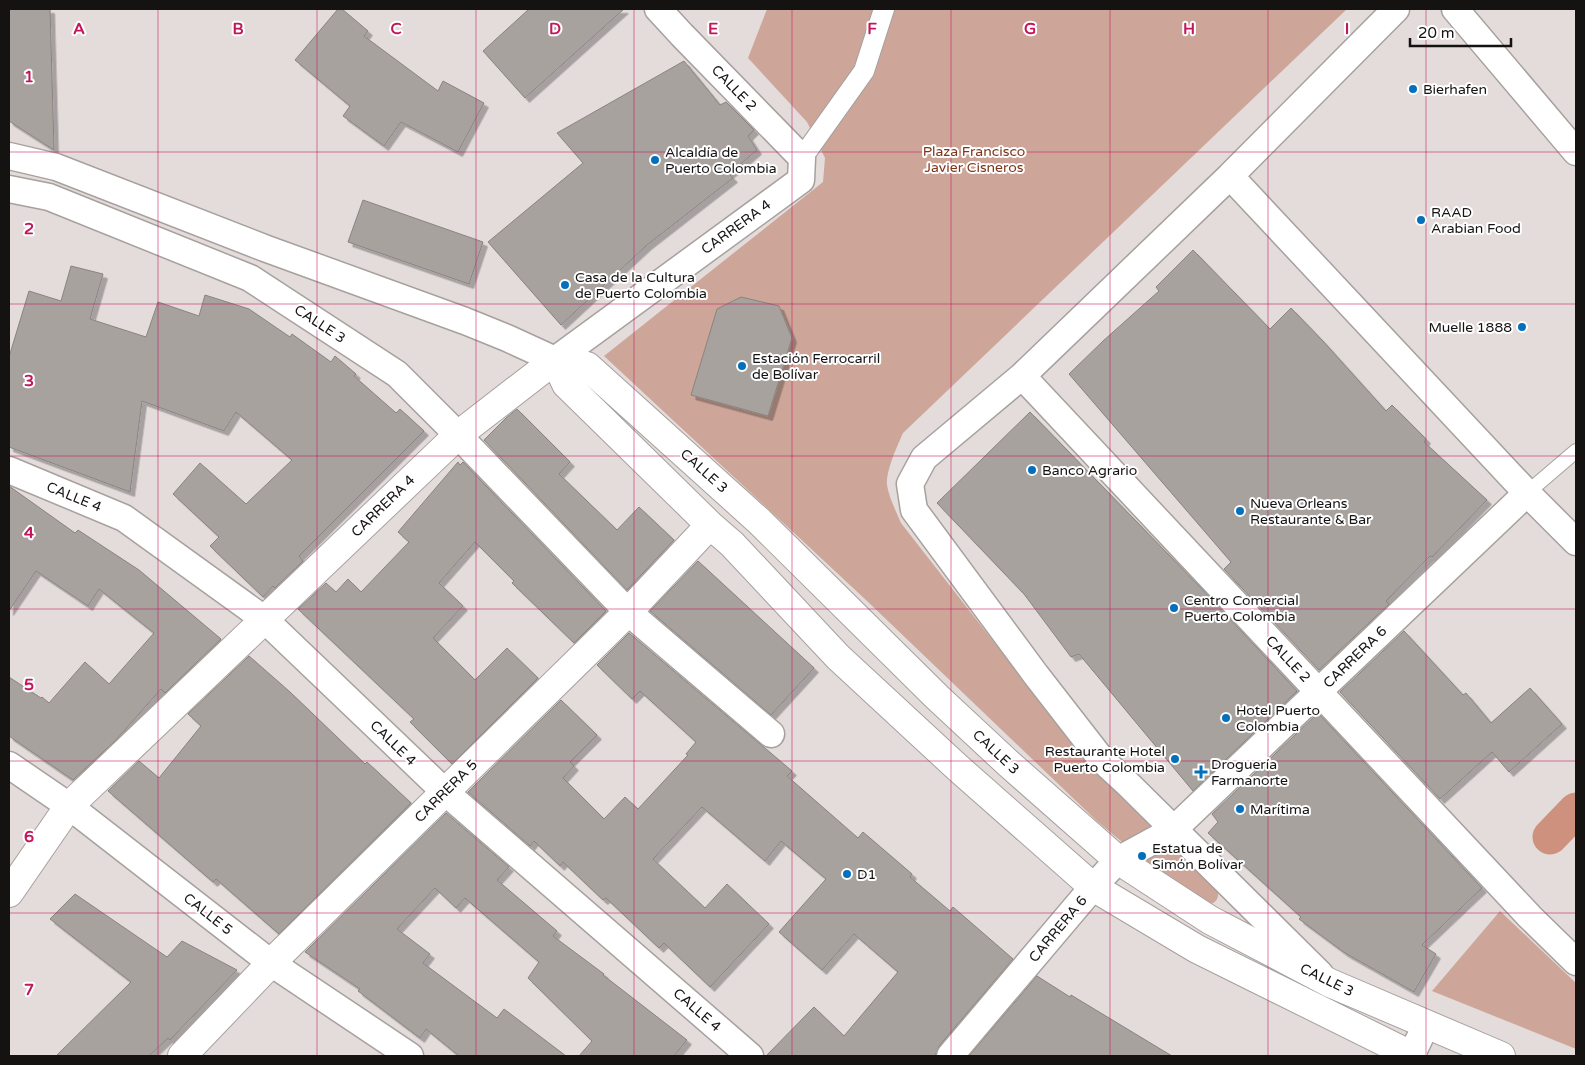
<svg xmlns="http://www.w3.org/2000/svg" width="1585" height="1065" font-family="'Varela Round',sans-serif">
	<defs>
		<filter id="shadow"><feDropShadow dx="4.5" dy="4.5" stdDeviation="0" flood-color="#0004"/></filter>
	</defs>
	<rect width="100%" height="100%" fill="#e3dcda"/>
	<path fill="#cea699" d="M767 9H1347L903 433C897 447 886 470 887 485 889 498 896 511 901 523L1082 755 1217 884C1221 902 1215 905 1199 906L1098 822 866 600 604 356 823 182 825 158 807 122 748 58Z
		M1500 911 1576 983V1049L1432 991Z"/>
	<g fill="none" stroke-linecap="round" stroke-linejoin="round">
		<path stroke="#ce917d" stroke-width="35" d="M1550 837 1576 810"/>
	</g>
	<path fill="#a8a29f" stroke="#898381" filter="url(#shadow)" d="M9 9H50L54 150 9 121Z
		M338 9H342L368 31 364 36 438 91 443 81 484 103 458 152 401 122 384 146 343 116 350 106 295 60Z
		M529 9H624L525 98 483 51Z
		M684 61 720 105 726 102 754 130 748 136 757 150 729 174 733 178 647 245 561 325 488 242 583 163 557 133Z
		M363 200 483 242 469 284 348 242Z
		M1193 250 1270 329 1291 308 1322 340 1386 411 1392 405 1426 439 1424 442 1487 500 1432 557 1430 556 1386 601 1389 604 1319 670 1224 569 1231 562 1069 374 1103 341 1159 291 1156 287Z
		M71 266 103 274 90 319 146 337 158 302 199 316 205 295 249 309 290 337 292 334 331 362 335 356 356 374 354 376 396 413 400 409 424 431 299 556 303 561 275 588 273 586 263 597 210 546 219 537 173 494 200 463 246 504 292 460 236 412 224 431 142 401 130 492 9 447V357L29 291 61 301Z
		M741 297 779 306 792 338 768 416 691 395 717 309Z
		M517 409 570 462 559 474 617 530 639 507 674 540 627 590 484 440 506 418Z
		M1030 412 1202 589 1297 691 1193 791 1079 654 1071 657 1024 594 937 503Z
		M458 462 460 465 463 462 606 611 574 643 512 583 514 581 475 542 439 583 463 606 433 638 475 680 507 648 538 678 452 764 410 722 414 719 298 609 326 583 336 592 348 579 361 592 409 542 398 532Z
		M9 486 75 533 78 530 139 570 221 639 165 693 161 689 116 740 73 780 9 736V677L41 698 42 697 49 703 85 662 109 684 154 633 99 589 88 606 36 571 9 611Z
		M698 561 814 668 771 715 650 611Z
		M1404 631 1463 695 1466 693 1491 723 1530 688 1562 724 1509 772 1492 752 1440 799 1340 692Z
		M629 633 792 771 787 776 858 838 863 832 912 874 910 877 950 911 953 907 1013 959 939 1046 935 1056H766L814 1007 844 1036 898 972 854 934 822 970 779 932 826 879 781 841 765 861 702 807 653 859 705 908 727 884 769 924 710 987 664 943 659 948 606 898 603 900 563 862 560 866 534 841 530 846 468 792 561 700 597 735 570 762 574 766 563 778 604 819 625 797 638 809 688 755 686 754 696 742 640 691 632 699 597 665Z
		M249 656 290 692 365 764 367 762 411 803 279 934 216 879 213 882 108 791 139 761 159 778 201 726 188 714Z
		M1318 713 1482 888 1422 945 1436 954 1414 992 1345 953 1299 919 1301 917 1208 833 1218 822 1212 814Z
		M446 813 509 867 497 880 557 931 553 936 604 974 603 975 687 1040 674 1056H579L592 1041 528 978 539 962 465 898 456 908 435 888 397 929 430 954 423 963 497 1018 504 1009 566 1056H459L426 1029 420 1038 358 991 360 989 305 952Z
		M75 894 167 957 182 941 237 970 170 1040 168 1038 149 1056H56L131 982 50 919Z
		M1037 976 1070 997 1071 995 1172 1056H969Z"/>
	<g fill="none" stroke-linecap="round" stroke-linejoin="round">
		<g stroke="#a7a19e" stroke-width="16">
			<path id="service" d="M1527 493 1576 451"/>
		</g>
		<g stroke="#a7a19e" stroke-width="22">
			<path id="pedestrian" d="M802 158 864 71 884 9"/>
		</g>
		<g stroke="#a7a19e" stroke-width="29">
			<path id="minor" d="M1455 9 1576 152
				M9 156 56 167 267 249 465 321 507 338 555 360 801 180 802 158 682 35 658 9
				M1230 176 1527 493 1576 542
				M9 189 49 197 250 278 397 374 458 435 628 612 771 734
				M1022 376 1530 917 1576 962
				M9 470 124 518 264 619 445 792 750 1056
				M9 765 69 806 271 963 410 1056
				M1320 974 1129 785 1102 760 1036 675 914 510 910 484 924 458 1022 376 1230 176 1396 9
				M950 1056 1093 887 1118 860 1173 830 1527 493
				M1411 1056 1426 1025"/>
		</g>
		<g stroke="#a7a19e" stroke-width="30">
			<path id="tertiary" d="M555 360 587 366 759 521 937 697 1009 764 1118 860 1210 920 1330 983 1501 1056
				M555 360 566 384 710 525 732 544 838 657 958 768 1093 887 1197 949 1413 1056
				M9 893 69 806 458 435 555 360
				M182 1056 271 963 628 612 710 525"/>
		</g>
		<use href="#service" stroke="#fff" stroke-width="14"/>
		<use href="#pedestrian" stroke="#fff" stroke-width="20"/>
		<use href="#minor" stroke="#fff" stroke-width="26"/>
		<use href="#tertiary" stroke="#fff" stroke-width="28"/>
	</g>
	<path fill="none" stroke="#c2185b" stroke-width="1" stroke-opacity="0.55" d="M158 9V1056M317 9V1056M476 9V1056M634 9V1056M792 9V1056M951 9V1056M1110 9V1056M1268 9V1056M1426 9V1056M9 152H1576M9 304H1576M9 456H1576M9 609H1576M9 761H1576M9 913H1576"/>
	<g fill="#046fba" stroke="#fff" stroke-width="2">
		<circle cx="1413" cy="89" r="5"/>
		<circle cx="655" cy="160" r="5"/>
		<circle cx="1421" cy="220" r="5"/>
		<circle cx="565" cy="285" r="5"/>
		<circle cx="1522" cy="327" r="5"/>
		<circle cx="742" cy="366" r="5"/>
		<circle cx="1032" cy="470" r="5"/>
		<circle cx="1240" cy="511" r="5"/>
		<circle cx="1174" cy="608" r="5"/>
		<circle cx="1226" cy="718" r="5"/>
		<circle cx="1175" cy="759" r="5"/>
		<path d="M1198.5 764.5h5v5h5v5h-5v5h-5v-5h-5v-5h5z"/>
		<circle cx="1240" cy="809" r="5"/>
		<circle cx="1142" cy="856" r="5"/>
		<circle cx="847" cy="874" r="5"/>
	</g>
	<g text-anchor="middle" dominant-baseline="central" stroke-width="4" stroke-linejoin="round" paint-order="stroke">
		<g font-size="14" fill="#151212" stroke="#fff">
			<text transform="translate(734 88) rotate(46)">CALLE 2</text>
			<text transform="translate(736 227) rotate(-36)">CARRERA 4</text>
			<text transform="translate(320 324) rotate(33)">CALLE 3</text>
			<text transform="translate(704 471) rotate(42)">CALLE 3</text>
			<text transform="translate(74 497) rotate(22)">CALLE 4</text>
			<text transform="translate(383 506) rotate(-44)">CARRERA 4</text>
			<text transform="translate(1355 657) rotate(-44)">CARRERA 6</text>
			<text transform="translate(1288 659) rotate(47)">CALLE 2</text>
			<text transform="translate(393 743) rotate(44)">CALLE 4</text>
			<text transform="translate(996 752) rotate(43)">CALLE 3</text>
			<text transform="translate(446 791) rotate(-45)">CARRERA 5</text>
			<text transform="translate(208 914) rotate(38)">CALLE 5</text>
			<text transform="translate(1058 929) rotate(-50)">CARRERA 6</text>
			<text transform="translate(1327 980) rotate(26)">CALLE 3</text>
			<text transform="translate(697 1010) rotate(41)">CALLE 4</text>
		</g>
		<g font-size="14" fill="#151212" stroke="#fff" text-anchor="start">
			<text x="1423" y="89">Bierhafen</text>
			<text x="665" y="152">Alcaldía de<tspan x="665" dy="16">Puerto Colombia</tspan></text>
			<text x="1431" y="212">RAAD<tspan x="1431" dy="16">Arabian Food</tspan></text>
			<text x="575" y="277">Casa de la Cultura<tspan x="575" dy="16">de Puerto Colombia</tspan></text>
			<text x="1512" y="327" text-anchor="end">Muelle 1888</text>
			<text x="752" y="358">Estación Ferrocarril<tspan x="752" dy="16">de Bolívar</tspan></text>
			<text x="1042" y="470">Banco Agrario</text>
			<text x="1250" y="503">Nueva Orleans<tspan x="1250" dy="16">Restaurante &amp; Bar</tspan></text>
			<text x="1184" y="600">Centro Comercial<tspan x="1184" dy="16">Puerto Colombia</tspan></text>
			<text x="1236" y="710">Hotel Puerto<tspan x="1236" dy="16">Colombia</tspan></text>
			<text x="1165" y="751" text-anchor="end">Restaurante Hotel<tspan x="1165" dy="16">Puerto Colombia</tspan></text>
			<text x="1211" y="764">Droguería<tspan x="1211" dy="16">Farmanorte</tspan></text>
			<text x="1250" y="809">Marítima</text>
			<text x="1152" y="848">Estatua de<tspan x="1152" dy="16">Simón Bolívar</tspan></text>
			<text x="857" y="874">D1</text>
		</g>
		<g font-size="14" fill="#7f351b" stroke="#fff">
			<text x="974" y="151">Plaza Francisco<tspan x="974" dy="16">Javier Cisneros</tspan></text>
		</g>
	</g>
	<g font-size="16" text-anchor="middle" font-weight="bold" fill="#c2185b" stroke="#fff" stroke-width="4" stroke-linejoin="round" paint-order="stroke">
		<text x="79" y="34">A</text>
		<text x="238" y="34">B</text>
		<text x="396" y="34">C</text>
		<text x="555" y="34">D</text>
		<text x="713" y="34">E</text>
		<text x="872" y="34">F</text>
		<text x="1030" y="34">G</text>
		<text x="1189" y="34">H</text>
		<text x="1347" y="34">I</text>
		<text x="29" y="82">1</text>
		<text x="29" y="234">2</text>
		<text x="29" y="386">3</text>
		<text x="29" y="538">4</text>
		<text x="29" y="690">5</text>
		<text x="29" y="842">6</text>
		<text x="29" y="995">7</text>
	</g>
	<rect width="1585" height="1065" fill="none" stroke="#151212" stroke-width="20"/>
	<path d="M1410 38v8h101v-8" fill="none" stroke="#151212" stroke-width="2.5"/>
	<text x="1418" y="38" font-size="15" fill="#151212" stroke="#ffffff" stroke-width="4" paint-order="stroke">20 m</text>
</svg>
